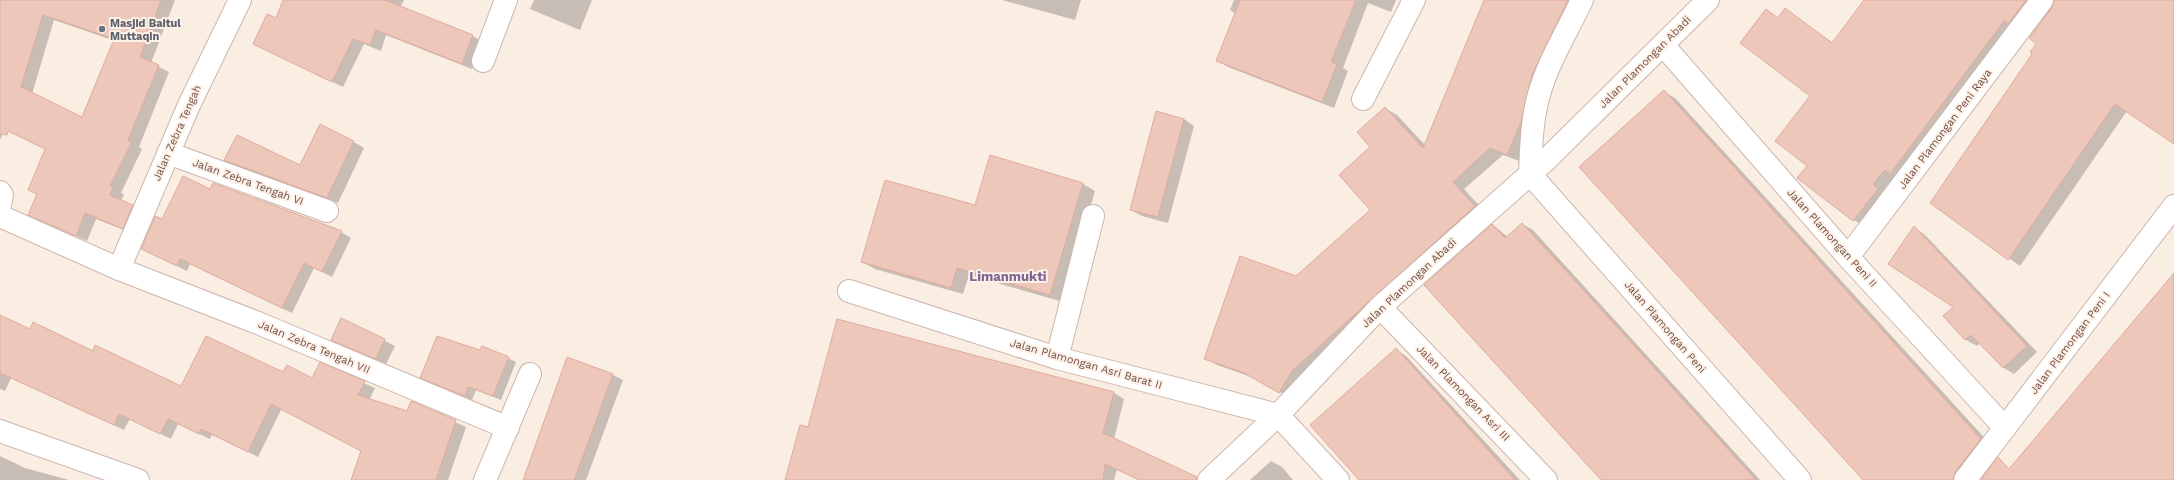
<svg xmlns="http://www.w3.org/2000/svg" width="2174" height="480" font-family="'Work Sans',sans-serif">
	<rect width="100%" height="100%" fill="#faede2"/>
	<path fill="#0003" fill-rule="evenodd" d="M0 0H175L151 63 169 72 139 147 142 149 121 193 124 194 121 201 143 213 134 234 96 219 87 241 30 215 38 195 29 190 46 149 5 129 0 140ZM54 20 115 41 82 118 32 94Z
		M284 0H404L400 7 473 36 483 42 472 69 386 35 381 51 364 44 343 87 254 44 276 19Z
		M534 0H592L580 30 530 9Z
		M1002 0H1081L1075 20Z
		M1234 0H1396L1391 12 1368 3 1343 68 1348 71 1334 108 1228 67 1217 60 1236 14 1230 10Z
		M1485 0H1584L1519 161 1503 155 1464 189 1486 213 1292 399 1257 379 1217 365 1205 358 1372 210V147L1385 108 1397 115 1425 145Z
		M1865 0H2045L1865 227 1854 220 1811 96 1766 10 1779 18 1785 9 1833 43Z
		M2055 0H2174V143L2127 111 2020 266 1931 203 2033 53 2038 43 2030 38Z
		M1664 92 1675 98 1991 445 1963 480H1865Z
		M1184 119 1194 126 1168 223 1142 216 1131 210Z
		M354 142 364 148 338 203 236 166 226 160 301 167Z
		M990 156 1083 184 1095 191 1063 302 969 275 963 294 875 269 862 262 976 206Z
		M210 190 341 232 351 238 332 277 314 268 292 313 190 264 187 271 142 249 162 220Z
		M1522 224 1533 230 1760 480H1602L1493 225 1508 237Z
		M1914 228 1924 234 2037 352 2014 374 2004 368 1980 343 1977 346 1966 340 1944 316 1955 307Z
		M0 316 30 330 93 352 181 387 283 373 312 380 320 364 375 388 369 400 408 412 411 402 466 427 448 480H352L362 451 282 408 258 457 212 434 210 439 178 424 171 439 130 419 124 430 11 378 5 391 0 389Z
		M342 319 395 346 386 364 332 340Z
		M838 320 1114 393 1124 399 1114 439 1187 480H1139L1117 469 1114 480H786L808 429Z
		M1396 350 1406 356 1520 480H1361Z
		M481 351 508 358 516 362 501 400 476 390 472 400 429 381Z
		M613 375 623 380 586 480H524Z
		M0 456 25 468 69 480H0Z
		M1271 461 1282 467 1293 480H1250Z"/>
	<path fill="#eec7bb" stroke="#dfab9d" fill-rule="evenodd" d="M0 0H161L140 57 159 65 128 140 132 142 110 186 113 187 110 195 133 205 123 229 85 213 76 236 28 215 37 194 28 190 45 149 8 131 7 135 0 134ZM43 15 114 39 82 117 21 87Z
		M283 0H385L473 35 462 64 376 30 370 45 353 39 332 82 253 44 267 14 276 18Z
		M1240 0H1356L1331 62 1337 64 1322 102 1216 61Z
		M1484 0H1568L1532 75 1521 122 1507 155 1490 148 1453 182 1475 206 1292 371 1279 393 1244 373 1204 359 1240 256 1296 276 1370 210 1339 175 1370 147 1357 132 1385 107 1423 148Z
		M1864 0H2026L2008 24 2004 21 1890 174 1885 170 1873 184 1878 189 1853 221 1797 178 1807 166 1775 141 1810 96 1740 43 1766 9 1778 18 1785 8 1832 43Z
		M2054 0H2174V144L2115 104 2008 260 1930 203 2032 54 2030 52 2036 44 2029 38 2052 8Z
		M1664 90 1981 439 1955 472 1953 480H1863L1579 167Z
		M1156 111 1184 119 1158 217 1130 210Z
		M320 124 354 141 327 198 224 160 237 135 300 165Z
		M990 155 1083 183 1050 295 957 268 951 288 861 262 885 180 975 205Z
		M183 176 210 189 213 183 342 231 322 272 304 263 282 308 180 259 177 266 141 249 155 216 162 219Z
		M1522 223 1587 294 1756 480H1601L1424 285 1492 224 1505 238Z
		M1914 226 2027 346 2003 368 1971 335 1965 340 1943 316 1953 307 1888 264Z
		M2174 273V480H1981L1998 457 2009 469Z
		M0 315 30 329 33 322 93 351 95 345 181 386 206 336 283 372 287 365 312 378 320 362 365 381 358 395 407 411 411 401 456 420 436 480H351L361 451 271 404 248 452 201 429 199 434 168 419 160 434 119 414 114 425 0 373Z
		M341 318 385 339 376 359 331 340Z
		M837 319 1114 392 1103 433 1197 477V480H1139L1105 464 1103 480H785L800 425 808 427Z
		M437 336 480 350 482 346 509 357 493 396 468 387 465 396 420 378Z
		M1396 348 1460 419 1515 480H1359L1310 425Z
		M567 357 613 374 591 435 574 480H523Z"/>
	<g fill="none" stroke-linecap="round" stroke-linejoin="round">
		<g stroke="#cdb5ac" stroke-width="24">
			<path id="minor" d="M1582 0C1566 34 1543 70 1536 107 1531 129 1531 151 1530 174L1800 480
				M1663 45 1848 257 2005 428
				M483 61 506 0
				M1363 99 1414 0
				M168 153 327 211
				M0 192 2 195 0 205
				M0 216 119 269 258 323 508 428
				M1848 257 2042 0
				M119 269 189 105 240 0
				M849 291 1057 358 1278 415
				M1380 307 1546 480
				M1057 358 1093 216
				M1278 415 1338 480
				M0 431 138 480
				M485 480 530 374
				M1209 480 1278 415 1380 307 1546 160 1708 0
				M1965 480 2174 206"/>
		</g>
		<use href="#minor" stroke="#fff" stroke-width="22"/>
	</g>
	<circle fill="#6b7280" stroke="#fef1e7" stroke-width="1.5" cx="102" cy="29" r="4"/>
	<g text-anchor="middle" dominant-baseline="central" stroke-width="4" stroke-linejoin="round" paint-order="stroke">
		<g font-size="11" font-weight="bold" fill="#5b616d" stroke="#fef1e7" text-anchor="start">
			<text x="110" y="23">Masjid Baitul<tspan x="110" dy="13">Muttaqin</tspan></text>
		</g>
		<g font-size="11" fill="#70514a" stroke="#fef1e7">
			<text transform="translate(1645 62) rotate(-45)">Jalan Plamongan Abadi</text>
			<text transform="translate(1945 129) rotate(-53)">Jalan Plamongan Peni Raya</text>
			<text transform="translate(177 133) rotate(-66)">Jalan Zebra Tengah</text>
			<text transform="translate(248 182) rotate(20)">Jalan Zebra Tengah VI</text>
			<text transform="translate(1832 238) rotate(48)">Jalan Plamongan Peni II</text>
			<text transform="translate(1409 283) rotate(-43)">Jalan Plamongan Abadi</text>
			<text transform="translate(1665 327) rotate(49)">Jalan Plamongan Peni</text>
			<text transform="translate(2070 343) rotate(-53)">Jalan Plamongan Peni I</text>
			<text transform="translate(314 347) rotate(23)">Jalan Zebra Tengah VII</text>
			<text transform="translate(1086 364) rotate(16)">Jalan Plamongan Asri Barat II</text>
			<text transform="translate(1463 393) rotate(46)">Jalan Plamongan Asri III</text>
		</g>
		<g font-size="13" font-weight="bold" fill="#7c6693" stroke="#fef1e7">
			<text x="1008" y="276">Limanmukti</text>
		</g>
	</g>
</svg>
